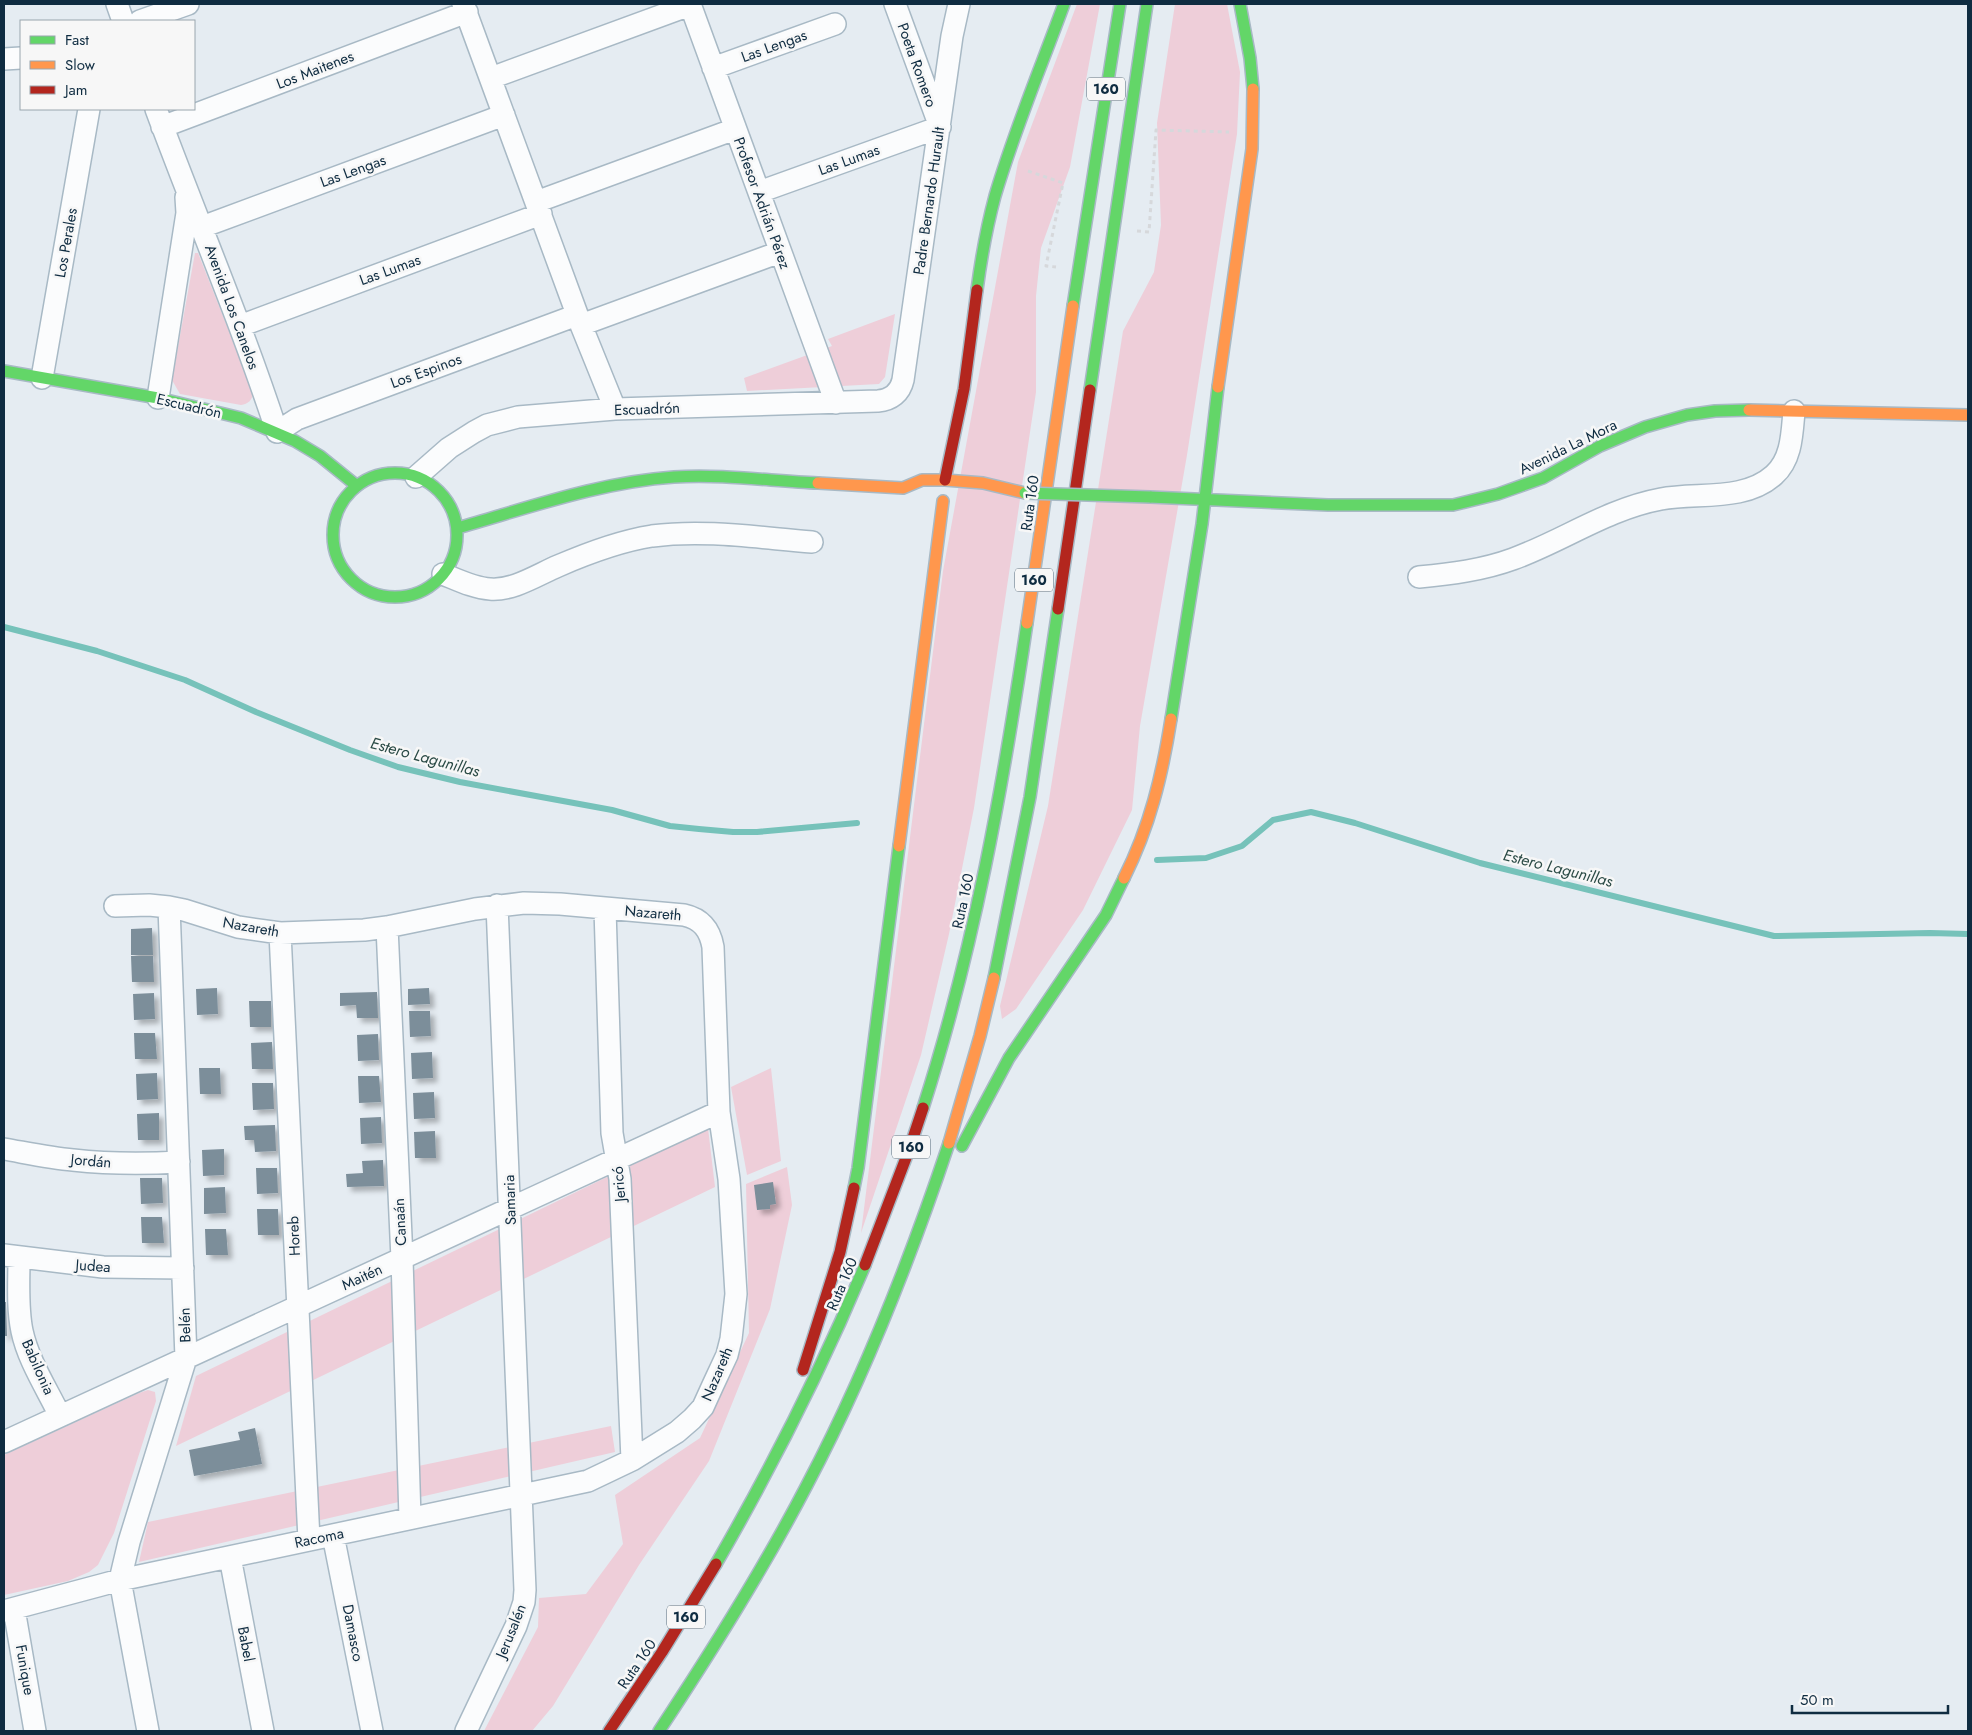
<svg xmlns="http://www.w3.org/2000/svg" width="1972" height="1735" font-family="Jost,sans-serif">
	<defs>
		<filter id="shadow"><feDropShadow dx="4.5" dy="4.5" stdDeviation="2.5" flood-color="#0004"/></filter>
	</defs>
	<rect width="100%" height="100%" fill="#e5ecf2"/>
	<path fill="#eeced9" d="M1077 4H1100L1070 167 1041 248 1036 296V392L974 808 949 934 921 1055 861 1233 943 571 1018 162Z
		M1175 4H1227L1240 72 1237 134 1187 455 1140 726 1132 810 1083 910 1016 1009 1002 1019 1000 1006 1048 806 1123 331 1154 272 1161 225 1157 123Z
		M195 253H198L253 392C253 400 248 404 241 405L180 394 172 380Z
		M895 314 885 377 879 384 747 391 744 378 832 346 828 339Z
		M771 1068 781 1161 747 1175 731 1087Z
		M708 1128 715 1187 176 1446 196 1376Z
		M787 1167 792 1205 770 1309 709 1461 639 1565 553 1706 532 1731H484L538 1627 539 1598 586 1594 623 1544 615 1495 700 1438 749 1333 746 1184Z
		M148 1390 155 1392 156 1401 114 1533 98 1565 89 1572 68 1581 4 1595V1455L139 1393Z
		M611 1426 615 1452 139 1562 148 1522Z"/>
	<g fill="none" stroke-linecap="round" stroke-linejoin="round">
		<path stroke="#76c2ba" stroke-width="6" d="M4 627 97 651 185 680 256 712 350 750 398 767 460 782 612 810 670 826 699 829 733 832H757L857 823
			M1157 860 1206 858 1242 846 1273 820 1311 812 1355 823 1480 863 1774 936 1930 933 1968 934"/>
	</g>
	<path fill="#7c8e9a" filter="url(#shadow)" d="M152 928 153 955H131V929Z
		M131 956H153L154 982H132Z
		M217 988 218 1014 197 1015 196 989Z
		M429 988 430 1004 408 1005V989Z
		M377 992 378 1018H357L356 1005 340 1006V993Z
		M154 993 155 1019 134 1020 133 994Z
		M249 1001H271V1027H250Z
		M409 1011H430L431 1036 410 1037Z
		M134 1033H155L157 1059H135Z
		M378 1034 379 1060 358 1061 357 1035Z
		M272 1042 273 1069H252L251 1043Z
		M432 1052 433 1078 412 1079 411 1053Z
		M199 1068H220L221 1094H200Z
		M157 1073 158 1099 137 1100 136 1074Z
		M358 1076H379L381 1102 359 1103Z
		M252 1083H273L274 1109 253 1110Z
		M434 1092 435 1118 414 1119 413 1093Z
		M159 1113V1140H138L137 1114Z
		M381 1117 382 1143 361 1144 360 1118Z
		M275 1125 276 1151 255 1152 254 1140H245L244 1126Z
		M435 1131 436 1158H415L414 1132Z
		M224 1149V1175L203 1176 202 1150Z
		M383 1160 384 1186 347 1187 346 1174 363 1173 362 1161Z
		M256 1168H277L278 1193 257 1194Z
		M140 1178H162L163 1203 141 1204Z
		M773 1182 776 1204 770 1205V1209L757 1210 754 1185Z
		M225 1187 226 1213 204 1214V1188Z
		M257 1209H278L279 1235H258Z
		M141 1217H162L164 1243H142Z
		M205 1229H226L228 1255H206Z
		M4 1302H6L7 1336H4Z
		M255 1428 262 1464 194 1476 189 1450 240 1440 238 1432Z"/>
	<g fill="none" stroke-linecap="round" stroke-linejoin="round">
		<g stroke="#a8b9c5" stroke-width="24">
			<path id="street" d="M117 4 123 21
				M463 4 581 325 615 409
				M690 4 836 403
				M140 21 188 4
				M4 59 21 58
				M713 68 835 24
				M491 78 690 5
				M156 109C196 217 241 322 277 432L297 419 577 315
				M162 127 467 12
				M759 192 940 127 895 4
				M536 202 735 129
				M202 227 504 115
				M581 325 780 252
				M240 326 541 214
				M42 378 89 109
				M158 398 187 213 186 197
				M416 477 449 448 474 432 487 425 518 417 615 409 878 401C891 400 900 393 903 380L952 36 959 4
				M443 574C458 580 474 588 490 589 513 591 537 575 558 566 588 553 620 541 652 536 705 529 760 538 812 542
				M1419 577C1451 574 1483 570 1513 559 1563 541 1607 509 1661 499 1697 492 1744 502 1774 475 1792 459 1792 433 1794 411
				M605 909 612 1133 620 1179 632 1460
				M387 927 402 1259 410 1518
				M280 933 309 1540
				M4 1149C27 1153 50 1158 73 1160 109 1164 143 1164 179 1162
				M4 1255 103 1267 183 1268
				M19 1257C19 1281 17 1307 22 1331 28 1360 47 1389 60 1416
				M4 1442 719 1112
				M333 1535 372 1731
				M230 1557 263 1731
				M14 1609 35 1731
				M4 1611 120 1580 588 1481 632 1460 677 1432 692 1419 703 1407 713 1385 727 1355 731 1339 736 1294 729 1179 719 1112 713 947C710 930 702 919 684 915L560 904 524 903 475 909 387 927 364 930 280 933 238 927 184 910 169 907 149 905 115 906
				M148 1731 120 1580 129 1542 186 1358 169 907
				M466 1731 516 1626 524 1602 525 1590 497 905"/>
		</g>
		<g stroke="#a8b9c5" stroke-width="14">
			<path id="fast" d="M1240 4 1250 58 1253 89
				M977 290C981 259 987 226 995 196 1014 131 1041 67 1064 4
				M1073 306 1120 4
				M4 371 158 398 241 418 295 441 320 456 357 486
				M1090 390 1147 4
				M333 535a62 62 0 1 1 124 0a62 62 0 1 1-124 0Z
				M1150 497 1328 505H1453L1498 494 1543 478 1600 446 1645 427 1687 415 1715 411 1749 410
				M457 528C528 508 600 482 674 477 722 474 771 481 818 483
				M1171 719 1202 524 1218 387
				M994 978 1030 797 1058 609
				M923 1108C974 949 1003 787 1027 623
				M962 1146 1009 1058 1106 915 1124 878
				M854 1188 858 1168 899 846
				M716 1564C772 1467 822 1368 865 1265
				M659 1731C712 1651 763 1570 807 1485 865 1375 910 1260 949 1143"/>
		</g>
		<g stroke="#a8b9c5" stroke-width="14">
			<path id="slow" d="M1218 387 1252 149 1253 89
				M1749 410 1968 415
				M818 483 903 488 922 480H945L983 483 1025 493
				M1027 623 1073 306
				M899 846 943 501
				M1124 878C1150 826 1162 776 1171 719
				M949 1143 980 1036 994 978"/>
		</g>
		<g stroke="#a8b9c5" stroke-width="14">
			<path id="jam" d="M945 480 964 389 977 290
				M1058 609 1090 390
				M865 1265 909 1150 923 1108
				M803 1370 840 1252 854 1188
				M609 1731 662 1652 716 1564"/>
		</g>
		<path stroke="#d6d8db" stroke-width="3" stroke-dasharray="4 4" stroke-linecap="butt" d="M1028 171 1063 183 1046 266 1056 267
			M1137 231 1149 232 1156 130 1229 132"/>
		<use href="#street" stroke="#fbfcfd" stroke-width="21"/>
		<use href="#fast" stroke="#63d668" stroke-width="11"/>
		<use href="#slow" stroke="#ff974d" stroke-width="11"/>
		<use href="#jam" stroke="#b3261e" stroke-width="11"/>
		<g stroke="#a8b9c5" stroke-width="14" stroke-linecap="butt">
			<path id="fast-bridge" d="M1025 493 1150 497"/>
		</g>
		<use href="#fast-bridge" stroke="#63d668" stroke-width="11"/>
	</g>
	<g text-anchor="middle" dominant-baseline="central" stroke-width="5" stroke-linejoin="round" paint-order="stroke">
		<g fill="#f7f7f7" stroke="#556978" stroke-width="1">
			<rect x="1087" y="77.5" width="38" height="23" rx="4"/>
			<rect x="1015" y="568.5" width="38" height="23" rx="4"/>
			<rect x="892" y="1135.5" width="38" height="23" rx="4"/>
			<rect x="667" y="1605.5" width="38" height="23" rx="4"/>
		</g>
		<g font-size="14" font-weight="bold" fill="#0f2c41">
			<text x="1106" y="89">160</text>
			<text x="1034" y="580">160</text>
			<text x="911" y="1147">160</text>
			<text x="686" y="1617">160</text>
		</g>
		<g font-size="15" fill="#0f2c41" stroke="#f7f7f7">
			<text transform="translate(774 46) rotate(-20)">Las Lengas</text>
			<text transform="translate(917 65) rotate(70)">Poeta Romero</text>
			<text transform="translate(315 70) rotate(-21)">Los Maitenes</text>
			<text transform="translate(849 160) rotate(-20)">Las Lumas</text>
			<text transform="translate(353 171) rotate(-20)">Las Lengas</text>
			<text transform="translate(929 201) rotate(-82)">Padre Bernardo Hurault</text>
			<text transform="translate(762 203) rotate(70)">Profesor Adrián Pérez</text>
			<text transform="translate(66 243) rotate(-80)">Los Perales</text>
			<text transform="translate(390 270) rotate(-20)">Las Lumas</text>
			<text transform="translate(232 307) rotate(70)">Avenida Los Canelos</text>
			<text transform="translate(426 371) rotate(-20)">Los Espinos</text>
			<text transform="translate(189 406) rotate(13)">Escuadrón</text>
			<text transform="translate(647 409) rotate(-2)">Escuadrón</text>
			<text transform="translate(1568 447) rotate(-26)">Avenida La Mora</text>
			<text transform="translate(1030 503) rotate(-82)">Ruta 160</text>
			<text transform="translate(963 901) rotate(-78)">Ruta 160</text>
			<text transform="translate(653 913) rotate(5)">Nazareth</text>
			<text transform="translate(251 927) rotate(10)">Nazareth</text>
			<text transform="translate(91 1161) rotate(5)">Jordán</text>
			<text transform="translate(619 1184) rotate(-95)">Jericó</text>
			<text transform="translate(510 1200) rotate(-92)">Samaria</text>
			<text transform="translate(400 1222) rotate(-93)">Canaán</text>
			<text transform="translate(294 1236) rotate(-93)">Horeb</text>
			<text transform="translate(93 1266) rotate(4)">Judea</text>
			<text transform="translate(362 1277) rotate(-25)">Maitén</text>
			<text transform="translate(842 1284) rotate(-67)">Ruta 160</text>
			<text transform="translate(185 1325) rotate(-92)">Belén</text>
			<text transform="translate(38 1367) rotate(66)">Babilonia</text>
			<text transform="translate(717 1374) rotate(-67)">Nazareth</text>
			<text transform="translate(319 1538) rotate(-12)">Racoma</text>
			<text transform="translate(511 1631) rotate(-68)">Jerusalén</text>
			<text transform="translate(353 1633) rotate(79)">Damasco</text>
			<text transform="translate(246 1644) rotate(79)">Babel</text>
			<text transform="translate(637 1664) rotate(-56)">Ruta 160</text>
			<text transform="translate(25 1670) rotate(80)">Funique</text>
		</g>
		<g font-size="16" font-style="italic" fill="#2b4b46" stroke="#f7f7f7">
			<text transform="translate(425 757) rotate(15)">Estero Lagunillas</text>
			<text transform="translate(1558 868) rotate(14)">Estero Lagunillas</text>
		</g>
	</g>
	<rect width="1972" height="1735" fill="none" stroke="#0f2c41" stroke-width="10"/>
	<rect x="20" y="20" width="175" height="90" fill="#f7f7f7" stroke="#9aa6ae"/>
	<rect x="30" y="36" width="25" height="8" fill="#63d668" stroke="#9aa6ae"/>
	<text x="65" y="45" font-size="15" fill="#0f2c41">Fast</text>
	<rect x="30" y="61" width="25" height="8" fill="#ff974d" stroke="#9aa6ae"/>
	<text x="65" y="70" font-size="15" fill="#0f2c41">Slow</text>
	<rect x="30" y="86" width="25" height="8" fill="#b3261e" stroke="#9aa6ae"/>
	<text x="65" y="95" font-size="15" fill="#0f2c41">Jam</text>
	<path d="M1792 1705v8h156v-8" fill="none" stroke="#0f2c41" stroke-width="2.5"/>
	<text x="1800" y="1705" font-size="15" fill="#0f2c41" stroke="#f7f7f7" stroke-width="4" paint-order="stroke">50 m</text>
</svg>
